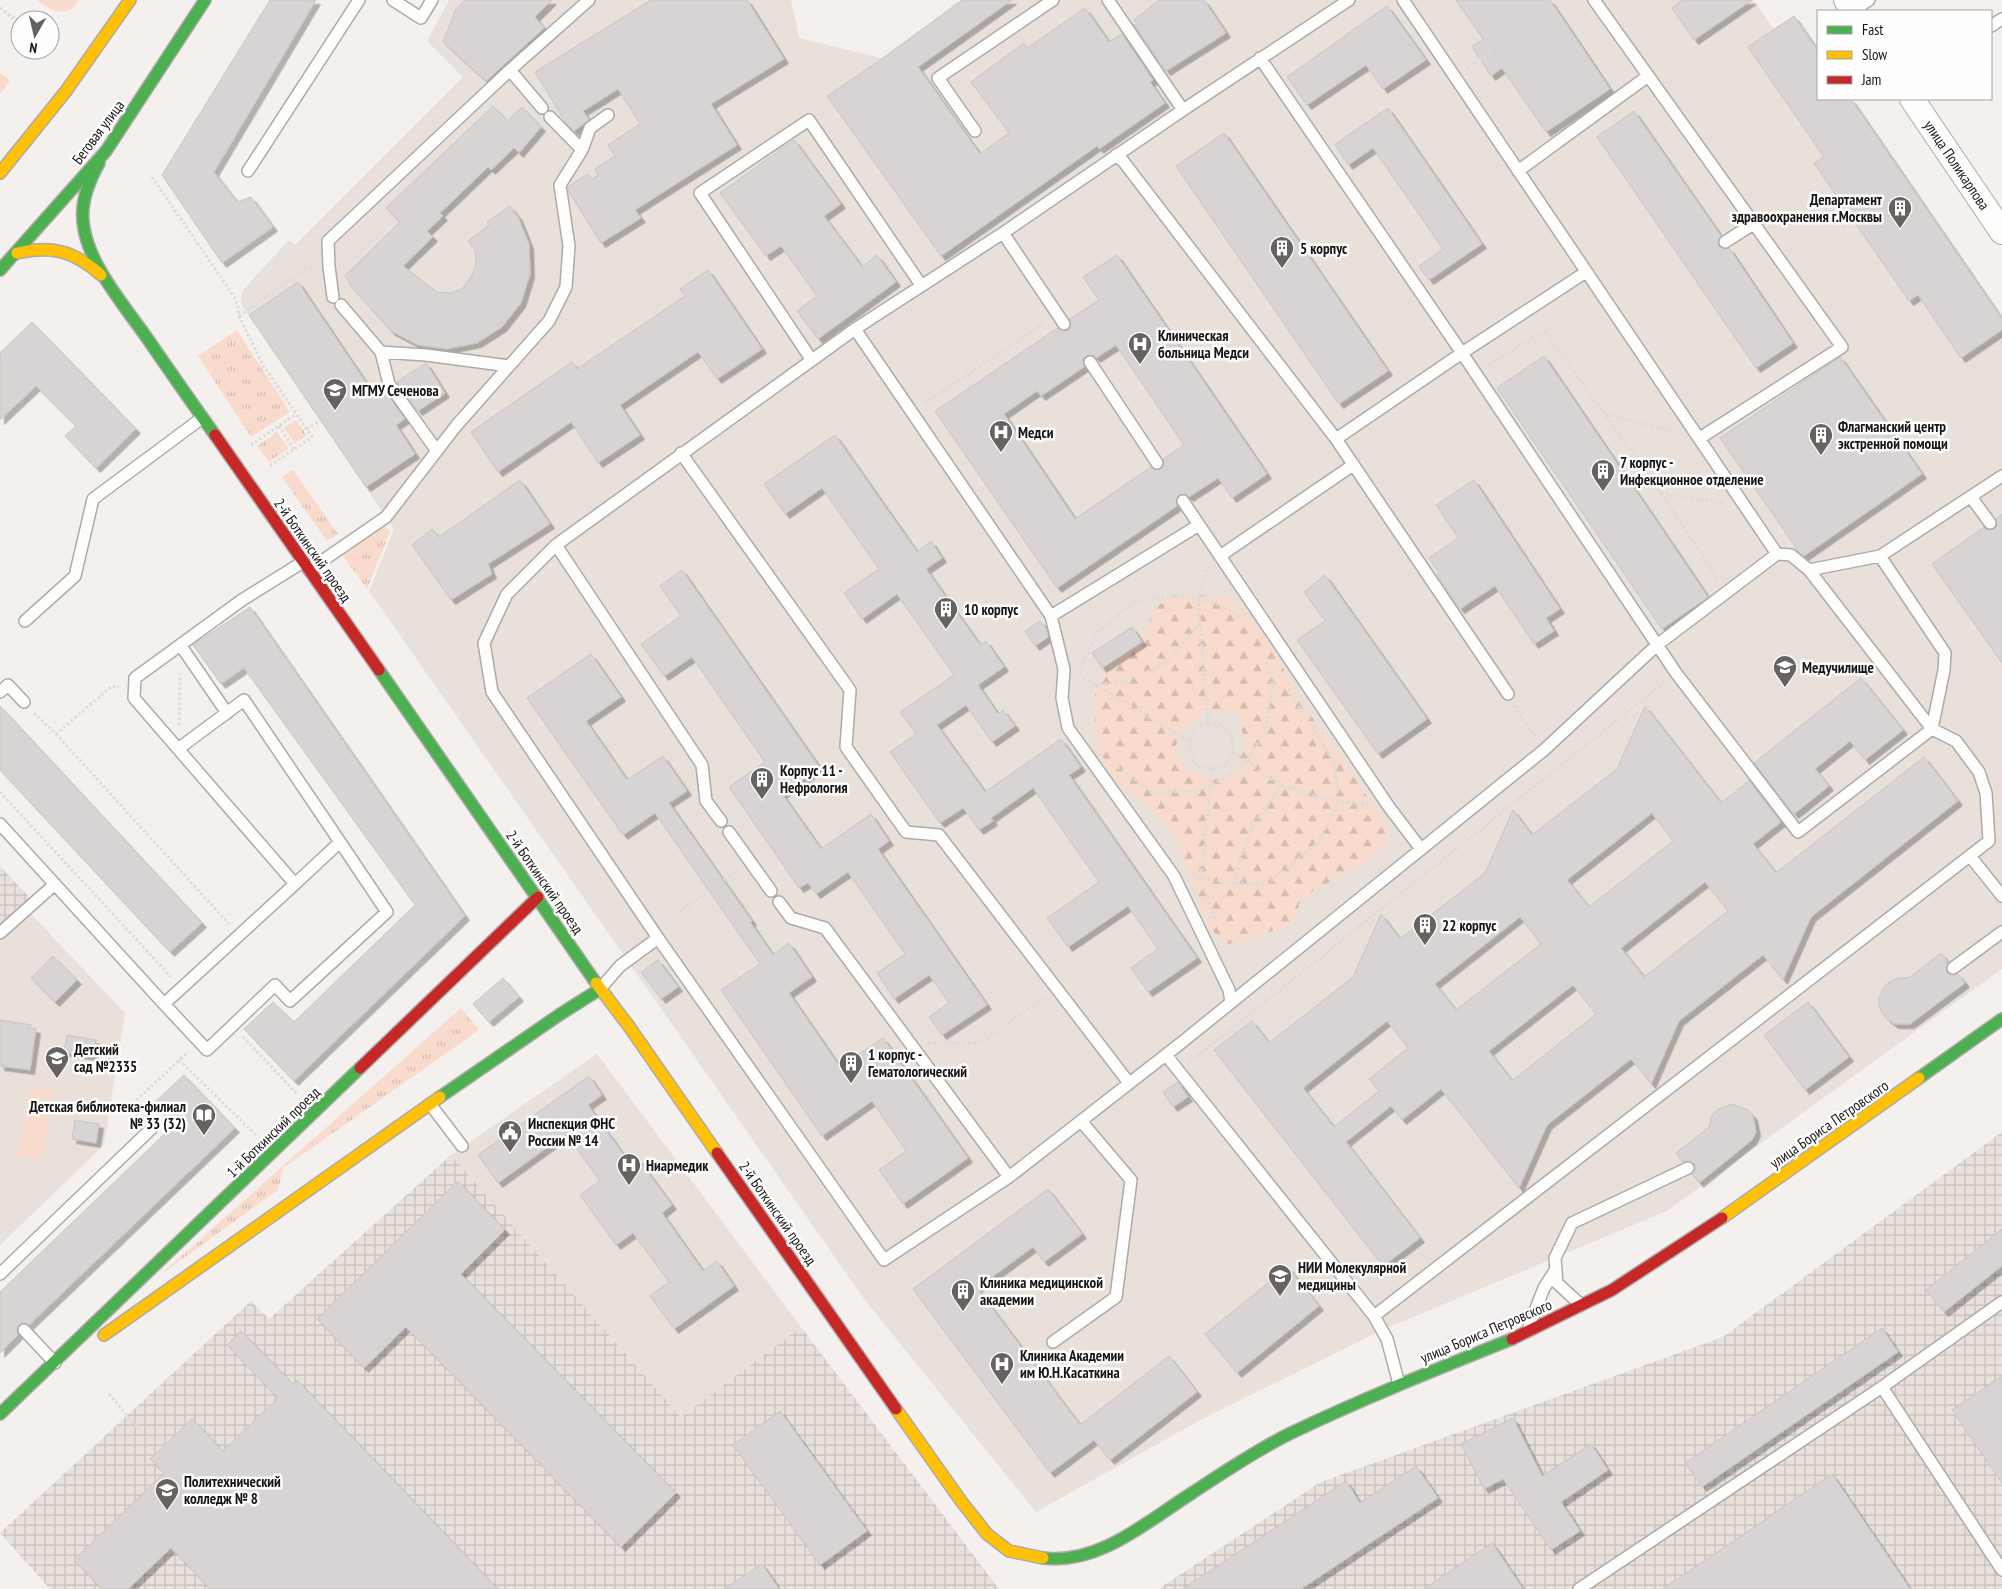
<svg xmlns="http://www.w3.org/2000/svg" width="2002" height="1589" font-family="'PT Sans Narrow',sans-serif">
	<defs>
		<pattern id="industrial-grid" width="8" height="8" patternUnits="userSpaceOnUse" patternTransform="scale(1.25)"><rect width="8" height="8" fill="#e9e0da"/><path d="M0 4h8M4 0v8" fill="none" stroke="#c7bfba"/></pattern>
		<pattern id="grass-tufts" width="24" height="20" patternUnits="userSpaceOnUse" patternTransform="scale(1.25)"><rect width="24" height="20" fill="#f8dbcc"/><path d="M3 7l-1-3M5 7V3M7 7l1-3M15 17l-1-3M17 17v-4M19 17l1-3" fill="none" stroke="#d4bbae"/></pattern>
		<pattern id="forest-firs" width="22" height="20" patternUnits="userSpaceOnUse" patternTransform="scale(1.25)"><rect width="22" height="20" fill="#f8dbcc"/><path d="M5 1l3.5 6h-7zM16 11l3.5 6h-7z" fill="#d4bbae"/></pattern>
		<filter id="shadow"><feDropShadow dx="4.5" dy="4.5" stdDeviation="0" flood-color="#0004"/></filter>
	</defs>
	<rect width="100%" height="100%" fill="#f4f0ee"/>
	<path fill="#e9e0da" d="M449 0H791L799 38 881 58 962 0H1753L1774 29 1794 16 1818 51V99H1851L2002 319V969L1667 1211 1382 1330 1202 1419 1036 1512 864 1299 369 591 394 529 241 304 242 291 289 240 295 245 463 77 427 41Z
		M31 914 125 1013 104 1145 0 1245V941Z
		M597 1054 801 1327 681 1417 451 1155Z"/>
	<path fill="url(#industrial-grid)" d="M0 866 30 898 0 925Z
		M2002 1132V1589H1158L1321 1482 1723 1337Z
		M451 1155 681 1417 801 1327 999 1589H50L0 1533 251 1301 269 1319Z"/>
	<path fill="url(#grass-tufts)" d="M237 330 290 412 251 437 198 356Z
		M296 420 307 435 295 443 284 428Z
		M277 432 289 448 269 462 257 446Z
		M293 470 338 534 327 541 282 477Z
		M383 524 390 532 367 589 343 556Z
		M461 1008 479 1030 283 1168 278 1190 160 1275Z"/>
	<path fill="url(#forest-firs)" fill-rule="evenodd" d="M1187 593 1228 599 1245 612 1272 646 1296 694 1385 822 1388 833 1387 844 1361 865 1306 895 1299 904 1296 918 1288 925 1239 943 1228 944 1210 929 1174 833 1151 808 1116 782 1099 750 1095 728V694L1104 675 1117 658 1142 637 1155 608 1172 596ZM1208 709 1238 713 1245 744 1234 773 1214 780 1184 768 1174 749 1183 730Z"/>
	<path fill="#f8dbcc" d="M37 0H79C67 20 52 11 37 0Z
		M0 73 10 80 0 94Z
		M30 1085 54 1090 42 1160 17 1156Z"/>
	<path fill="#d8d4d3" stroke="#c7c5c3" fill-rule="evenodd" filter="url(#shadow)" d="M270 0H316L214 172 237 202 251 197 273 227 222 263 162 175Z
		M465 0H552L535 17 544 28 486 81 443 42 456 9Z
		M651 0H747L784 59 711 104 737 145 635 210 641 218 601 243 569 192 568 187 587 174 592 179 598 175 595 169 615 156 608 145 640 124 618 89 583 111 589 120 574 131 566 123 535 72Z
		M962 0H1012L918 67 980 154 1009 133 971 82 1024 43 1027 48 1085 8 1109 42 1122 34 1153 80 1150 82 1165 103 1099 149 1097 146 941 256 827 96 882 59Z
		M1159 0H1204L1226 33 1166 71 1134 25 1137 24 1134 20Z
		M1456 0H1550L1610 89 1546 132 1502 68 1491 76 1472 47 1483 39Z
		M1682 0H1752L1694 40 1672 8Z
		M1387 6 1426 60 1383 89 1366 65 1307 105 1287 77Z
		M1794 16 1818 51V99H1851L2002 319V330L1961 358 1918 295 1909 301 1814 163 1824 157 1748 47Z
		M493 106 507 121 522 107 541 127 519 153 514 148 491 170 488 167 440 213 443 216 427 231 433 237 403 266 437 292 452 293 463 288 471 277 476 264 475 250 468 241 489 225 487 222 510 206 518 217 529 244 530 274 521 303 502 327 477 343 447 349 418 345 391 331 349 284 350 283 345 276 400 222 386 208Z
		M1388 108 1482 244 1429 280 1419 266 1443 249 1373 148 1348 165 1335 144Z
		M1634 111 1721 236 1718 242 1719 246 1725 249 1729 248 1793 343 1756 368 1597 137Z
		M1224 133 1388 371 1339 404 1176 166Z
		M794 140 841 204 824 216 862 267 877 255 896 282 818 339 797 311 817 296 781 246 766 256 720 193Z
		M1117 255 1267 474 1232 498 1218 478 1189 497 1186 494 1179 495 1176 498 1177 506 1057 588 935 411 1058 328 1064 331 1069 330 1071 324 1070 319 1099 300 1083 277ZM1116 345 1184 445 1163 459 1164 463 1162 469 1157 470 1151 467 1075 519 1004 414 1037 391 1041 396 1084 367 1083 359 1086 356 1093 355 1096 358Z
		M708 270 762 349 717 379 698 352 620 405 640 435 598 463 571 422 498 472 471 432 572 362 577 369 685 296 680 289Z
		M298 282 375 396 384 390 405 419 396 425 415 454 366 487 249 315Z
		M32 322 136 429 96 468 65 436 76 426 36 386 0 420V353Z
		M1544 356 1708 597 1662 629 1497 388Z
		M1840 357 1922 474 1804 556 1799 552 1720 438Z
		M426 363 445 393 418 411 397 382Z
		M835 435 917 552 931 541 942 558 926 569 980 645 986 641 1004 667 978 685 998 714 1003 710 1015 726 992 742 966 705 937 725 985 792 1061 739 1081 767 1069 775 1197 958 1148 992 1131 968 1158 949 1128 906 1068 947 1047 918 1099 882 1033 788 991 818 993 821 979 830 963 808 940 823 890 752 916 734 900 712 954 675 897 594 862 619 844 593 879 569 822 488 785 514 764 484Z
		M520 480 550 524 488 564 492 574 451 600 412 545 432 529 439 537Z
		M1474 480 1560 609 1546 618 1554 631 1534 644 1495 586 1460 609 1437 574 1439 573 1429 558 1458 538 1436 505Z
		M2002 514V663L1932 564 1984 527 1987 530 1994 529 1997 526 1996 519Z
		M682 570 820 768 782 794 802 822 821 849 871 814 889 841 878 849 987 1005 942 1035 929 1017 949 1003 929 975 894 999 877 973 905 954 848 872 816 894 808 883 799 888 729 787 765 762 692 657 664 676 641 644 681 616 660 586Z
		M1325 575 1427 719 1378 754 1297 640 1325 621 1304 592Z
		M250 607 465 916 294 1081 244 1029 273 1002 294 1022 415 905 244 668 221 684 193 645Z
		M1040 621 1047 630 1048 637 1035 646 1025 631Z
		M1132 627 1142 642 1102 668 1092 653Z
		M591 654 621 697 586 721 627 780 663 756 687 791 669 803 752 921 750 922 773 955 789 943 812 977 789 993 840 1067 883 1038 968 1158 903 1204 879 1170 906 1151 872 1101 822 1136 721 990 760 964 655 813 623 835 527 698Z
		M1861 678 1903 730 1865 760 1850 741 1815 769 1829 786 1794 814 1754 763Z
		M0 706 202 923 170 952 0 770Z
		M1645 706 1721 803 1749 781 1781 822 1753 844 1776 873 1924 757 1958 801 1811 917 1783 980 1763 955 1679 1021 1651 1084 1631 1059 1547 1125 1519 1188 1441 1089 1402 1120 1391 1106 1346 1142 1420 1238 1383 1266 1214 1050 1252 1021 1269 1043 1353 977 1381 914 1400 939 1485 873 1513 810 1532 835 1617 769ZM1652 813 1673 841 1589 907 1567 880ZM1705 882 1728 911 1644 977 1621 948ZM1520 917 1541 944 1456 1010 1435 984ZM1573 985 1596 1014 1512 1081 1489 1051ZM1387 1021 1408 1048 1369 1079 1379 1091 1334 1127 1303 1088Z
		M1941 953 1948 962 1946 968 1947 973 1953 975 1958 974 1965 983 1910 1024H1894L1887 1019 1882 1013 1879 1005V997L1883 989 1888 983 1895 979 1910 977Z
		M53 956 77 980 55 1002 31 978Z
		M658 960 678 987 661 999 641 972Z
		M503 978 519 997 489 1022 473 1004Z
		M1808 1002 1849 1057 1805 1090 1764 1035Z
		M0 1020 32 1025 28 1028 36 1029 30 1070 0 1066Z
		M67 1035 96 1040 93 1056 64 1052Z
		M184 1075 235 1128 29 1325 23 1323 19 1325 17 1331 18 1335 0 1353V1292L174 1125 153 1104Z
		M589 1076 602 1095 588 1105 630 1164 638 1159 672 1205 662 1213 703 1271 717 1261 734 1286 674 1329 650 1296 669 1282 633 1233 616 1245 580 1195 600 1181 566 1134 498 1183 478 1155Z
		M1178 1082 1188 1097 1173 1107 1163 1092Z
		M1733 1104 1748 1110 1753 1116 1756 1132 1752 1140 1699 1183 1692 1174 1695 1169V1164L1689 1161 1683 1162 1676 1153 1709 1127 1712 1115 1718 1109Z
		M75 1120 99 1124 96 1143 72 1139Z
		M458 1181 505 1230 461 1274 676 1493 621 1547 406 1327 364 1368 317 1319Z
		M1048 1189 1082 1234 1044 1262 1033 1247 977 1288 1080 1425 1169 1356 1197 1392 1110 1460 1094 1440 1050 1473 913 1289Z
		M2002 1229V1266L1944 1312 1926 1290Z
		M1288 1267 1319 1306 1237 1373 1205 1334Z
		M1882 1328 1898 1352 1702 1487 1685 1463Z
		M241 1331 293 1384 297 1380 498 1589H210L171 1548 128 1589H102L74 1560 164 1473 150 1459 192 1419 223 1451 278 1398 227 1345Z
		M2002 1376V1483L1952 1410Z
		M780 1411 867 1531 820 1565 733 1445Z
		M1513 1418 1542 1476 1591 1444 1608 1470 1561 1502 1580 1531 1551 1550 1503 1479 1484 1489 1461 1444Z
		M1416 1466 1438 1498 1301 1589H1183L1346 1481 1360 1503Z
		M1832 1474 1910 1589H1663Z
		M1492 1543 1523 1589H1424Z
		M762 1564 779 1589H724Z"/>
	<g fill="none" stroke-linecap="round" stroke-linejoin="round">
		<g stroke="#adaaa9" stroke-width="14">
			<path id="lane" d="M393 0 421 18 432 0
				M1108 0 1183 110
				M1403 0 1777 554
				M1594 0 1842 347 1700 438
				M1853 11 1869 0
				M1991 26 2002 19
				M1260 58 1462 353 1676 673 1798 832 1932 729 1944 670 1945 653 1880 556
				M510 70 542 108
				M550 117 582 150
				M975 131 938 78 1053 0
				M1116 155 1123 161 1336 439 1508 694
				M248 171 359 0
				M1518 171 1648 76
				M1003 233 1064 324
				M1725 242 1753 224
				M333 297 329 267 328 241 510 70 589 0
				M341 305 381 352 426 355 509 366
				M855 329 1051 616 1199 525
				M381 352 389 384 437 451
				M811 359 700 193 809 120 921 285
				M1090 362 1157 463
				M1336 439 1462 353 1586 272
				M681 453 850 690 846 747 906 832 939 835 1129 1083
				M1971 497 1990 523
				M1183 501 1389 807 1421 849
				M556 545 702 765 706 801 721 821
				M1220 556 1353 465
				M309 570 386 517 456 426 549 321 566 287 569 246 560 185 582 150 590 128 608 115
				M1809 570 1880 556 2002 476
				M1051 616 1064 669 1062 698 1068 728 1174 876 1229 990 1231 1002
				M25 621 75 576 93 499 202 418
				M181 646 227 713
				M0 692 8 685 24 702
				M178 749 244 700 340 842 295 884 134 698 135 678 242 600 303 562
				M0 824 164 1004 295 884
				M729 832 771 891
				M1970 856 2002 896
				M779 902 791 918 825 928 1009 1177
				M0 933 55 884
				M658 938 492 692 484 643 507 594 556 545 855 329 1003 233 1183 110 1349 0
				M1953 968 2002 932
				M600 989 620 966 658 938 884 1260 1009 1177 1181 1043 1544 750 1657 645 1777 554 1791 555 1809 570 1932 729 1956 741 1979 772 1986 793 1989 841 1374 1316
				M164 1004 207 1050 275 985 290 1001 387 912 340 842
				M1166 1055 1374 1316 1387 1339 1399 1384
				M430 1104 462 1146
				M0 1274 151 1129
				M2002 1302 1882 1387 2002 1570
				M1581 1305 1557 1283 1555 1258 1572 1223 1688 1168
				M1529 1326 1544 1288 1556 1269
				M24 1330 55 1363
				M1053 1342 1116 1297 1131 1180 1081 1121
				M1579 1589 1882 1387"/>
		</g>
		<g stroke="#adaaa9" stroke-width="26">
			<path id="street" d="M1846 0 1853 11
				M1912 99 2002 232"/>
		</g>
		<g stroke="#adaaa9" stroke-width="14">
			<path id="fast" d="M99 163C89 181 81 200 83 221 86 262 124 305 147 338 169 370 192 403 215 435
				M0 270 106 151 205 0
				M379 670 596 983
				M1919 1078 2002 1019
				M440 1097 559 1015 600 989
				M0 1414 360 1068
				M1043 1558C1099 1565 1148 1521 1192 1493 1224 1472 1255 1451 1289 1434 1362 1399 1437 1369 1512 1339"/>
		</g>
		<g stroke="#adaaa9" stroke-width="14">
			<path id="slow" d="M0 173 66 91 130 0
				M17 253C52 245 74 251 101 275
				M596 983 628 1025 717 1153
				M1722 1218 1919 1078
				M104 1335 440 1097
				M896 1409 961 1501 987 1534 1009 1551 1043 1558"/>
		</g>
		<g stroke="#adaaa9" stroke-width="14">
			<path id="jam" d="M215 435 379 670
				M360 1068 538 897
				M717 1153 896 1409
				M1512 1339 1612 1290 1722 1218"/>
		</g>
		<path stroke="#dcdbda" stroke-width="3" stroke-dasharray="2.5 2.5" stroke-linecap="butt" d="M0 8 20 23
			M50 46 53 48
			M1467 68 1491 52
			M152 177 233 295 238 307 239 316 263 365 312 437 268 467
			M239 316 305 269 314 268
			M1489 365 1545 331 1661 493 1724 503
			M925 403 1044 323
			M1602 413 1674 431
			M279 426 294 449
			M307 429 320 420
			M251 445 296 414
			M1661 493 1718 579
			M1208 565 1198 598 1208 723 1222 725 1232 736 1233 754 1224 766 1212 769 1197 766C1190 755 1186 739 1197 728 1199 726 1205 724 1208 723
			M1081 668 1097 633 1133 602 1176 596 1198 598 1222 605 1242 619
			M1079 675 1190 742
			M1095 685 1126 681 1166 663 1199 624
			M1515 706 1535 737
			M34 713 56 734 112 686 119 687
			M179 725 180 674
			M56 734 229 924
			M1233 754C1252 762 1265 777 1282 785 1307 796 1341 802 1368 805
			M1118 767 1152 793 1197 791 1209 787 1239 769 1247 760 1265 732 1273 685 1265 653
			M1212 769 1201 878 1215 920
			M0 792 171 977
			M1189 871 1201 878 1234 884 1268 883 1319 842 1338 802 1335 764 1286 686
			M724 880 738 870
			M1234 884 1249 832 1281 785
			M667 921 709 891
			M243 1037 298 1095
			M928 1043H981L1045 997
			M179 1060 257 1136
			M1190 1062 1665 682
			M141 1118 130 1106 188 1052
			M109 1394 140 1430"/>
		<use href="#lane" stroke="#fdfdfc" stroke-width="11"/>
		<use href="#street" stroke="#fdfdfc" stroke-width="24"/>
		<use href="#fast" stroke="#4caf50" stroke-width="11"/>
		<use href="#slow" stroke="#ffc107" stroke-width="11"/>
		<use href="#jam" stroke="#c62828" stroke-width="11"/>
	</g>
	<defs>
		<g id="building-pin" transform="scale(1.25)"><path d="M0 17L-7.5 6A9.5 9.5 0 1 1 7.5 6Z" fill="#656260" stroke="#fefefe"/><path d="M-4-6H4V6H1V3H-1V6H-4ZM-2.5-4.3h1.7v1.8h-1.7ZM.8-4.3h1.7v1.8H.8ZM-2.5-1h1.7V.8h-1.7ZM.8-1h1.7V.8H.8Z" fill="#fff"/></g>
		<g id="hospital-pin" transform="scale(1.25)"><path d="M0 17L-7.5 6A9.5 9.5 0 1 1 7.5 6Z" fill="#656260" stroke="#fefefe"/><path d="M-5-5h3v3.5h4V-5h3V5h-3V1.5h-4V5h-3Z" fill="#fff"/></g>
		<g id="university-pin" transform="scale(1.25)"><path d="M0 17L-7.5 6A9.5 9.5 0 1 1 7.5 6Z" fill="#656260" stroke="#fefefe"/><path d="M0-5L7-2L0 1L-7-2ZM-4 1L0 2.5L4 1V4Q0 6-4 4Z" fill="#fff"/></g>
		<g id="school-pin" transform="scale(1.25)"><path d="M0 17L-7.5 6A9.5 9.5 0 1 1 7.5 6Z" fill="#656260" stroke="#fefefe"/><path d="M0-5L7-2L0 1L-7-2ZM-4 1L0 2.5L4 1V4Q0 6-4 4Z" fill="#fff"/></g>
		<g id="library-pin" transform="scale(1.25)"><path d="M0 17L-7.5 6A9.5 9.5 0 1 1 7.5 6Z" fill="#656260" stroke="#fefefe"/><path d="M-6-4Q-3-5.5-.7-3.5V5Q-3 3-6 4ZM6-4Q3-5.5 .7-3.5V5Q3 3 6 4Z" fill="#fff"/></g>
		<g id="civic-pin" transform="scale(1.25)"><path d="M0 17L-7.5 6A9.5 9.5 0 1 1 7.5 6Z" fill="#656260" stroke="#fefefe"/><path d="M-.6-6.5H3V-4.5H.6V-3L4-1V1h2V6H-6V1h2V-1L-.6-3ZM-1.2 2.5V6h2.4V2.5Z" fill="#fff"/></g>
	</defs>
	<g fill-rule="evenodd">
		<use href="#building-pin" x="1900" y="208"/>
		<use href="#building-pin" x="1282" y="248"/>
		<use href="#hospital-pin" x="1140" y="344"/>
		<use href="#university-pin" x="335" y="390"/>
		<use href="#hospital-pin" x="1001" y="432"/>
		<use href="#building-pin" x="1821" y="435"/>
		<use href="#building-pin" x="1603" y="471"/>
		<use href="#building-pin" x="946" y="609"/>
		<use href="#university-pin" x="1785" y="667"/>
		<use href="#building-pin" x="762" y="779"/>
		<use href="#building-pin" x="1425" y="925"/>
		<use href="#school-pin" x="57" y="1058"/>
		<use href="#building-pin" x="851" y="1063"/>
		<use href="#library-pin" x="204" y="1115"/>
		<use href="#civic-pin" x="510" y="1132"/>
		<use href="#hospital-pin" x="629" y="1165"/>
		<use href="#university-pin" x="1280" y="1276"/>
		<use href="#building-pin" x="963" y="1291"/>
		<use href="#hospital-pin" x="1002" y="1364"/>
		<use href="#university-pin" x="167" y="1490"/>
	</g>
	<g text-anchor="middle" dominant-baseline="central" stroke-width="5" stroke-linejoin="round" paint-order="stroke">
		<g font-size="15" fill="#181514" stroke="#fefefe">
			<text transform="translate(98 132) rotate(-53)">Беговая улица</text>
			<text transform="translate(1957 165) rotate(56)">улица Поликарпова</text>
			<text transform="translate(313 550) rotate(55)">2-й Боткинский проезд</text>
			<text transform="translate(545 882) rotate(55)">2-й Боткинский проезд</text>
			<text transform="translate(1829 1124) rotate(-35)">улица Бориса Петровского</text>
			<text transform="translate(273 1132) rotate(-44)">1-й Боткинский проезд</text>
			<text transform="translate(778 1213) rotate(55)">2-й Боткинский проезд</text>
			<text transform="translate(1486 1331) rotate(-23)">улица Бориса Петровского</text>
		</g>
		<g font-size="15" font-weight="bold" fill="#181514" stroke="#fefefe" text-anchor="start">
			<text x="1882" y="199" text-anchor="end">Департамент<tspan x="1882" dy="17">здравоохранения г.Москвы</tspan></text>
			<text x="1300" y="248">5 корпус</text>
			<text x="1158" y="335">Клиническая<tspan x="1158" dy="17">больница Медси</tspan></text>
			<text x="352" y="390">МГМУ Сеченова</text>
			<text x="1838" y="426">Флагманский центр<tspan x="1838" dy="17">экстренной помощи</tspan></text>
			<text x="1018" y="432">Медси</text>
			<text x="1620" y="462">7 корпус -<tspan x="1620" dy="17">Инфекционное отделение</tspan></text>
			<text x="964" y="609">10 корпус</text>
			<text x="1802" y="667">Медучилище</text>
			<text x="780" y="770">Корпус 11 -<tspan x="780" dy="17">Нефрология</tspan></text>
			<text x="1442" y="925">22 корпус</text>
			<text x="74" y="1049">Детский<tspan x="74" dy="17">сад №2335</tspan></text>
			<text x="868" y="1054">1 корпус -<tspan x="868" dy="17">Гематологический</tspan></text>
			<text x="186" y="1106" text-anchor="end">Детская библиотека-филиал<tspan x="186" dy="17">№ 33 (32)</tspan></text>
			<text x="528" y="1123">Инспекция ФНС<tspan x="528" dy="17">России № 14</tspan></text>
			<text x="646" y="1165">Ниармедик</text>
			<text x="1298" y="1267">НИИ Молекулярной<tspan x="1298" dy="17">медицины</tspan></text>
			<text x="980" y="1282">Клиника медицинской<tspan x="980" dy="17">академии</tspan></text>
			<text x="1020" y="1355">Клиника Академии<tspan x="1020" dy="17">им Ю.Н.Касаткина</tspan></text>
			<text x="184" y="1481">Политехнический<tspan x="184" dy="17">колледж № 8</tspan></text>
		</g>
	</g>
	<rect x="1817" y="10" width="175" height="90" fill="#fefefe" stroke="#a2a1a0"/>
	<rect x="1827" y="26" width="25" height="8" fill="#4caf50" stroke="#a2a1a0"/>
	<text x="1862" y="35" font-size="15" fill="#181514">Fast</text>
	<rect x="1827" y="51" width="25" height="8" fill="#ffc107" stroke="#a2a1a0"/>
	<text x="1862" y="60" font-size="15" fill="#181514">Slow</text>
	<rect x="1827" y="76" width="25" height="8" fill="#c62828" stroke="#a2a1a0"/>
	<text x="1862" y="85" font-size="15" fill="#181514">Jam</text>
	<g transform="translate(35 35) rotate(188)"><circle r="24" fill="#fefefe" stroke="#a2a1a0"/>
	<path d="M0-4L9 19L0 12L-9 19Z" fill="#656260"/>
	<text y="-8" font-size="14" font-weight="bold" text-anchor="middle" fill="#181514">N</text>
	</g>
</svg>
